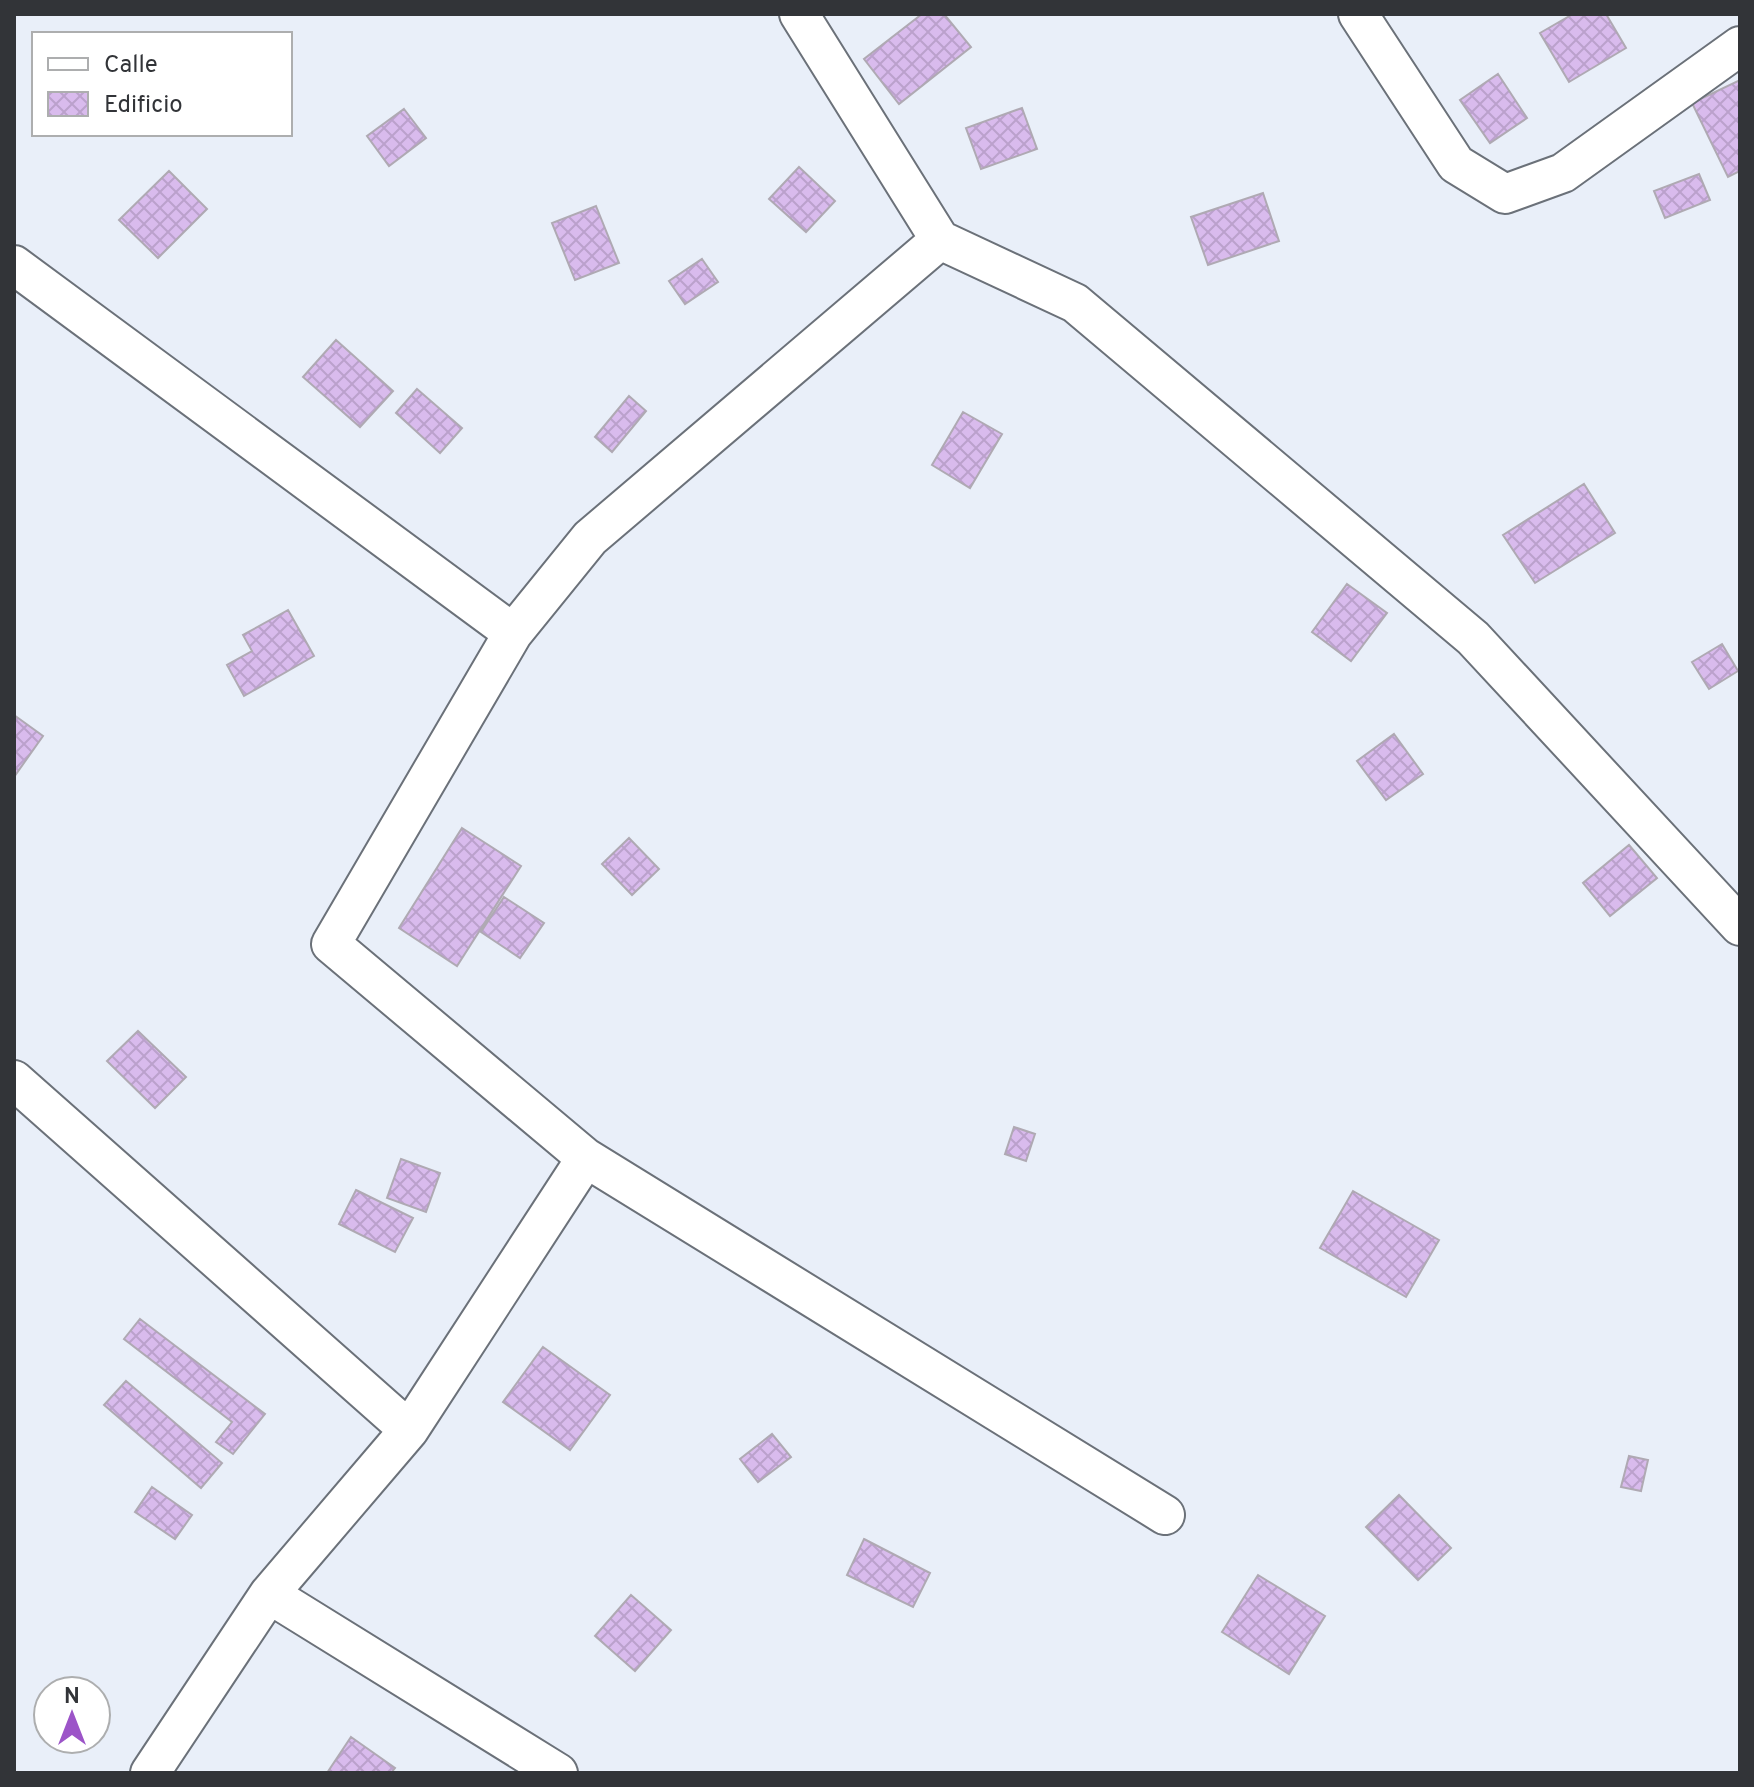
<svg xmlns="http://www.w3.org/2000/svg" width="1754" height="1787" font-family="Overpass,sans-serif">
	<defs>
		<pattern id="building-cross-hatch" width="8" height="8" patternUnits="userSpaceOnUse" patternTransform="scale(2)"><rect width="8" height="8" fill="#d9bbed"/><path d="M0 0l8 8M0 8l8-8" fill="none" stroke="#bba1cc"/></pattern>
	</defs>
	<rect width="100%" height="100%" fill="#e9eff9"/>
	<path fill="url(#building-cross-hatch)" stroke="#afa9b3" stroke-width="2" d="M922 14H944L971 47 899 104 864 59Z
		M1573 14H1606L1626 48 1569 82 1540 33Z
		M1498 74 1527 118 1490 143 1460 100Z
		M1740 80V171L1728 177 1692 103Z
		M1022 108 1037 149 981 169 966 128Z
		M404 109 426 138 389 166 367 136Z
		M799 167 835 201 806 232 769 199Z
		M169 171 207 209 158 258 119 220Z
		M1699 174 1710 200 1665 218 1654 191Z
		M1263 193 1279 241 1208 265 1191 217Z
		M596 206 619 263 575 280 552 223Z
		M702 259 718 282 685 304 669 281Z
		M336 340 393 391 360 427 303 377Z
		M417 389 462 428 440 453 396 413Z
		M629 396 646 411 612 452 595 437Z
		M963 412 1002 434 970 488 932 465Z
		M1584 484 1615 533 1535 583 1503 535Z
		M1347 584 1387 613 1351 661 1312 632Z
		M288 610 314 656 244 696 227 665 252 651 243 635Z
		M1722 644 1738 671 1709 689 1692 662Z
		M14 715 43 736 14 777Z
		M1394 734 1423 774 1386 800 1357 761Z
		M462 828 521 866 457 966 399 928Z
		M629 838 659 869 632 895 602 864Z
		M1629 845 1657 878 1610 916 1583 883Z
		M504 897 544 923 520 958 481 932Z
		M138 1031 186 1077 155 1108 107 1061Z
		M1014 1127 1035 1134 1026 1161 1005 1154Z
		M401 1159 440 1173 426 1212 387 1198Z
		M356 1190 413 1218 395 1252 339 1224Z
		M1353 1191 1439 1240 1406 1297 1320 1248Z
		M140 1319 265 1414 233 1454 216 1442 232 1422 124 1339Z
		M543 1347 610 1395 570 1450 503 1402Z
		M126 1381 222 1463 201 1488 104 1405Z
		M772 1434 791 1457 758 1482 740 1459Z
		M1629 1456 1648 1460 1641 1491 1621 1487Z
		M152 1487 192 1515 175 1539 135 1512Z
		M1399 1495 1451 1548 1418 1580 1366 1527Z
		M864 1539 930 1573 913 1607 847 1575Z
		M1258 1575 1325 1616 1289 1674 1222 1632Z
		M631 1595 671 1630 635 1671 595 1636Z
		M351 1737 395 1768 391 1773H327Z"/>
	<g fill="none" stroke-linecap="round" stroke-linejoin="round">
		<g stroke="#6b7179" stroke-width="42">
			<path id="minor" d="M1358 14 1456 164 1505 194 1563 173 1740 46
				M940 240 1075 303 1473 638 1740 926
				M14 265 513 633
				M14 1080 409 1430
				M586 1158 1165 1515
				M269 1594 558 1773
				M150 1773 269 1594 409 1430 586 1158 331 944 513 633 590 538 940 240 799 14"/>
		</g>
		<use href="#minor" stroke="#fff" stroke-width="38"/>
	</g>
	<rect width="1754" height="1787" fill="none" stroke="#323438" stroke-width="32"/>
	<rect x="32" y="32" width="260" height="104" fill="#ffffff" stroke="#adaeaf" stroke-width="2"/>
	<rect x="48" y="58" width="40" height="12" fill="#ffffff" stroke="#adaeaf" stroke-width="2"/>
	<text x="104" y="72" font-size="24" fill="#323438">Calle</text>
	<rect x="48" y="92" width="40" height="24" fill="url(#building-cross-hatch)" stroke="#adaeaf" stroke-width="2"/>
	<text x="104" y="112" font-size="24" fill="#323438">Edificio</text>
	<g transform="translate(72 1715)"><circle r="38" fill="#ffffff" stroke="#adaeaf" stroke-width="2"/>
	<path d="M0-6L14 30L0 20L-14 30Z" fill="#9c54c8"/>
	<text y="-12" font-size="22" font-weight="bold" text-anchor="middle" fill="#323438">N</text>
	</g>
</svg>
